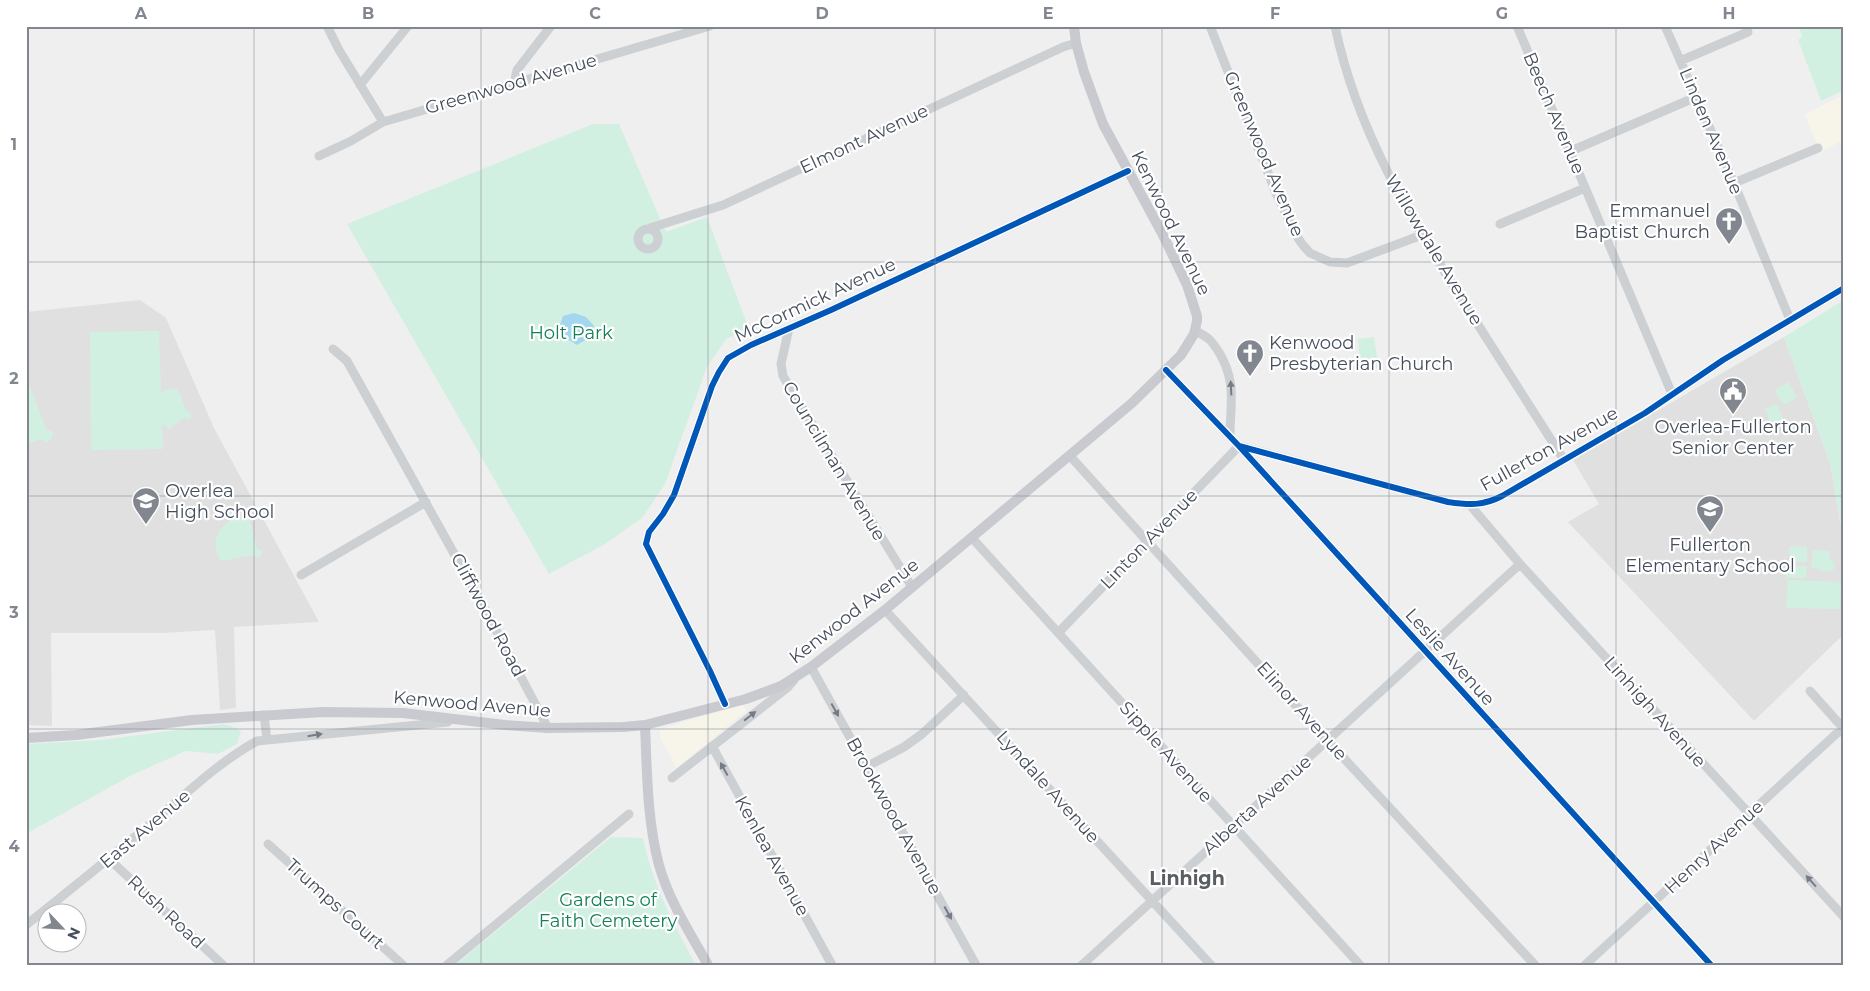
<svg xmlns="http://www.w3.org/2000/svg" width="1870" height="991" font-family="Montserrat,sans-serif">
	<rect width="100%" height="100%" fill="#f0efef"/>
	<path fill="#f7f4ea" d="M1844 95V140L1820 152 1805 114Z
		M743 704 746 711 676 768 660 737V731L667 727Z"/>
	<path fill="#e1e0e1" d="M140 300 166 318 214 428 319 622 234 627 236 708 220 710 215 630 162 633H51L52 726 26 725V312Z
		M1784 337 1830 463 1844 543V634L1754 721 1568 522 1599 504 1573 460Z"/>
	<path fill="#d2f0e1" d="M1806 26H1844V90L1821 101 1798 40 1802 37 1800 30Z
		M593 124H619L666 232 707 217 749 329 726 339 707 367 665 484 642 518 605 544 549 574 347 224Z
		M1844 300V543L1830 463 1784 337Z
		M159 331 161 394 165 390 178 389 186 410 191 413V419L184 418 169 429 162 424 163 449 91 450 90 332Z
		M1374 337 1379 368 1361 371 1358 339Z
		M1788 382 1797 397 1787 404 1782 403 1775 390Z
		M29 384 46 429 53 432 52 438 46 443 41 439 26 444V385Z
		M1777 404 1785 424 1773 429 1765 409Z
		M234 518H249L257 549 263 551 259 558 253 555 221 561C209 542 218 528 234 518Z
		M1790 546 1807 547V562L1789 561Z
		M1813 550 1830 551 1829 559 1833 561 1835 565 1833 570 1822 571 1821 569 1811 568Z
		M1786 566H1807L1806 578H1786Z
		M1788 580 1841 582 1840 609 1786 608Z
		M224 724 237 728 241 732 237 744 218 754 186 751 132 775 26 834V744L100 740Z
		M611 837 643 838C653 886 673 922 696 965H455Z"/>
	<path fill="#a5d6ef" d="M574 313 586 317 594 326 592 336 577 345 557 333 563 316Z"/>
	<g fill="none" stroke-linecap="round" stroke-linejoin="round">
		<path stroke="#cdd0d3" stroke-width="9" d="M327 26 339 50 383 122
			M1210 26 1276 193 1296 235 1302 244 1310 253 1330 262 1347 263 1422 235
			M1335 26C1357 132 1411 219 1468 309 1500 360 1532 410 1564 460
			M1517 26 1672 394
			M1665 26 1734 183 1790 320
			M1680 61 1748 32
			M514 84 517 70 551 26
			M360 85 408 26
			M1571 151 1696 97
			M319 156 351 141 383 122 710 26
			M1734 183 1818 148
			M1500 224 1585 188
			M650 228 723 205 1063 47 1076 43
			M638 239a10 10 0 1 1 20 0a10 10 0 1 1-20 0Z
			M789 328 781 364 783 376 912 587
			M1195 331C1209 337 1212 341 1220 354 1237 384 1230 404 1230 437
			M333 349 347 361 487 613 548 728
			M1166 370 1239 446 1711 965
			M1240 446 1448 502C1469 505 1483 506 1502 496L1645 413 1723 360 1844 288
			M1070 456 1327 740 1535 965
			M1470 505 1520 564 1844 917
			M972 538 1360 965
			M301 575 426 502
			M885 610 1211 965
			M1058 633 1239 446
			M811 667 976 965
			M1810 691 1844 729
			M725 704 710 671 646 544 649 532 663 514 674 495 712 386 719 372 728 358 751 345 831 310 1128 171
			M264 715 267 740
			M712 746 832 965
			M866 767 904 747 922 734 964 695
			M672 778 787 688 794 680
			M268 844 403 965
			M109 859 223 965
			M26 925C69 891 112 856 154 821 187 793 219 762 257 741L448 722
			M447 965 629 814
			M1082 965 1520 564
			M1585 965 1836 734 1844 729"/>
		<path stroke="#c8cad0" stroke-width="10" d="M645 725C647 772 647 820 659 865 669 901 690 933 708 965
			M26 738 76 735 192 720 323 712 403 713 505 725 548 728 623 727 645 725 746 699 781 686 811 667 885 610 1132 403 1181 355 1194 334 1197 321V316L1187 285 1163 235 1103 124 1084 72 1076 43 1074 26"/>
		<g stroke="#fff" stroke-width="9">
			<path id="cycleway" d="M1166 370 1239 446 1711 965
				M1239 446 1448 502C1469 505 1483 506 1502 496L1645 413 1723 360 1844 288
				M725 704 710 671 646 544 649 532 663 514 674 495 712 386 719 372 728 358 751 345 831 310 1128 171"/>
		</g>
		<use href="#cycleway" stroke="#0057b8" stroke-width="6"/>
	</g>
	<defs><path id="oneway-solid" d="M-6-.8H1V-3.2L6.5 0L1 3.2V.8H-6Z" transform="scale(1.25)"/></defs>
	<g fill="#757c86">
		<use href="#oneway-solid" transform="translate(1231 388) rotate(-93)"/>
		<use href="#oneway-solid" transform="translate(835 710) rotate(61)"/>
		<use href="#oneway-solid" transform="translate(750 716) rotate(-38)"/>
		<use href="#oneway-solid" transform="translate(315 735) rotate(-9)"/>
		<use href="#oneway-solid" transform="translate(724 769) rotate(-119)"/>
		<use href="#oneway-solid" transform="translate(1811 881) rotate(-132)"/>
		<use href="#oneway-solid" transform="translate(948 913) rotate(61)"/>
	</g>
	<path fill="none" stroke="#81868f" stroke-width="1" stroke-opacity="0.55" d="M254 26V965M481 26V965M708 26V965M935 26V965M1162 26V965M1389 26V965M1616 26V965M26 262H1844M26 496H1844M26 729H1844"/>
	<defs>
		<g id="church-pin" transform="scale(1.4375)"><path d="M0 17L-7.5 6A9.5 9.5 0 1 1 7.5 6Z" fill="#81868f" stroke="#fff"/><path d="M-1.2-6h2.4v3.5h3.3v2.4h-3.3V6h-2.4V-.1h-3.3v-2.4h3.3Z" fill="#fff"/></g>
		<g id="civic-pin" transform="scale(1.4375)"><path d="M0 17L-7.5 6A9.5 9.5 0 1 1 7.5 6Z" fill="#81868f" stroke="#fff"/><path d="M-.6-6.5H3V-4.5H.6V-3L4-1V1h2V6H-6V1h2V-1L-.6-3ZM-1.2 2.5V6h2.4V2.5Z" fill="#fff"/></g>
		<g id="school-pin" transform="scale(1.4375)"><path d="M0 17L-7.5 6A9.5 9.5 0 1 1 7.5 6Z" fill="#81868f" stroke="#fff"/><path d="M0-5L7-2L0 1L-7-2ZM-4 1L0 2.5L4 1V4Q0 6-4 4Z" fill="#fff"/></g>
	</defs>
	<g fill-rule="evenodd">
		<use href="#church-pin" x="1729" y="221"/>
		<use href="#church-pin" x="1250" y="353"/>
		<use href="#civic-pin" x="1733" y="391"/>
		<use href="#school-pin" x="146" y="501"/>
		<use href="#school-pin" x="1710" y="509"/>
	</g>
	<g text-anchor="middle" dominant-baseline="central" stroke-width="4.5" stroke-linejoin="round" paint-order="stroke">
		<g font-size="18" fill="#454e5c" stroke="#fff">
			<text transform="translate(511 84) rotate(-16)">Greenwood Avenue</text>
			<text transform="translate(1554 113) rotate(67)">Beech Avenue</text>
			<text transform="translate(1711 131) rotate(67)">Linden Avenue</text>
			<text transform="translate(864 139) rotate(-25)">Elmont Avenue</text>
			<text transform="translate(1264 154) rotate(67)">Greenwood Avenue</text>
			<text transform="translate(1171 223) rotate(64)">Kenwood Avenue</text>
			<text transform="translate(1434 250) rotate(59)">Willowdale Avenue</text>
			<text transform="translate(815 300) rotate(-25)">McCormick Avenue</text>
			<text transform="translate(1549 449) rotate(-29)">Fullerton Avenue</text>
			<text transform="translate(834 461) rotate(59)">Councilman Avenue</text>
			<text transform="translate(1149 539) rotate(-46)">Linton Avenue</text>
			<text transform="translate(854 611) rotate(-38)">Kenwood Avenue</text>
			<text transform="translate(488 615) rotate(62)">Cliffwood Road</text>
			<text transform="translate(1450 657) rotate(48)">Leslie Avenue</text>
			<text transform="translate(472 704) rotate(5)">Kenwood Avenue</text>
			<text transform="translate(1302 711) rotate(48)">Elinor Avenue</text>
			<text transform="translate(1655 712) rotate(48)">Linhigh Avenue</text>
			<text transform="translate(1166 752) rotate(48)">Sipple Avenue</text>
			<text transform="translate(1048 787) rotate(48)">Lyndale Avenue</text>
			<text transform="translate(1257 805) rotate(-42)">Alberta Avenue</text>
			<text transform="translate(894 816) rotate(61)">Brookwood Avenue</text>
			<text transform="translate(145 829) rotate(-40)">East Avenue</text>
			<text transform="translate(1714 847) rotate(-43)">Henry Avenue</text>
			<text transform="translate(772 856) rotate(61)">Kenlea Avenue</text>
			<text transform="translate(335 904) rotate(42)">Trumps Court</text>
			<text transform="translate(166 912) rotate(43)">Rush Road</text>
		</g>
		<g font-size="18" fill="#454e5c" stroke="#fff" text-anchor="start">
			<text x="1710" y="211" text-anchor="end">Emmanuel<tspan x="1710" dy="21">Baptist Church</tspan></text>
			<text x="1269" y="343">Kenwood<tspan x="1269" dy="21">Presbyterian Church</tspan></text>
			<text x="1733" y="427" text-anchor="middle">Overlea-Fullerton<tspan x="1733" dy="21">Senior Center</tspan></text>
			<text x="165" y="491">Overlea<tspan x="165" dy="21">High School</tspan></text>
			<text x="1710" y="545" text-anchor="middle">Fullerton<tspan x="1710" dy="21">Elementary School</tspan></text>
		</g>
		<g font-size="18" fill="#138058" stroke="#fff">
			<text x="571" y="333">Holt Park</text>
			<text x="608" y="900">Gardens of<tspan x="608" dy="21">Faith Cemetery</tspan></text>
		</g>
		<g font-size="19" font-weight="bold" fill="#5a5d63" stroke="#fff">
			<text x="1187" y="878">Linhigh</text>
		</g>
	</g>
	<rect width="1870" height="991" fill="none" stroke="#ffffff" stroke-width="55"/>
	<g transform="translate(62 928) rotate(115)"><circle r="24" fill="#ffffff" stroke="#b5b8be"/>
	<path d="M0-4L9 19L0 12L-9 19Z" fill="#81868f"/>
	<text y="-8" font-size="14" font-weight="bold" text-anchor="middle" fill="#454e5c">N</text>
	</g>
	<rect x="28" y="28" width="1814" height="936" fill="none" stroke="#81868f" stroke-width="2"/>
	<g font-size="16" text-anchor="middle" font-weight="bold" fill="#81868f">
		<text x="141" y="19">A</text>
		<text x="368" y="19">B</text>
		<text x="595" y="19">C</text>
		<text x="822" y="19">D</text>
		<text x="1048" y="19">E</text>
		<text x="1275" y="19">F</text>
		<text x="1502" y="19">G</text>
		<text x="1729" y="19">H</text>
		<text x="14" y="150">1</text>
		<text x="14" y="384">2</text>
		<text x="14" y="618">3</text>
		<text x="14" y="852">4</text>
	</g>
</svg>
